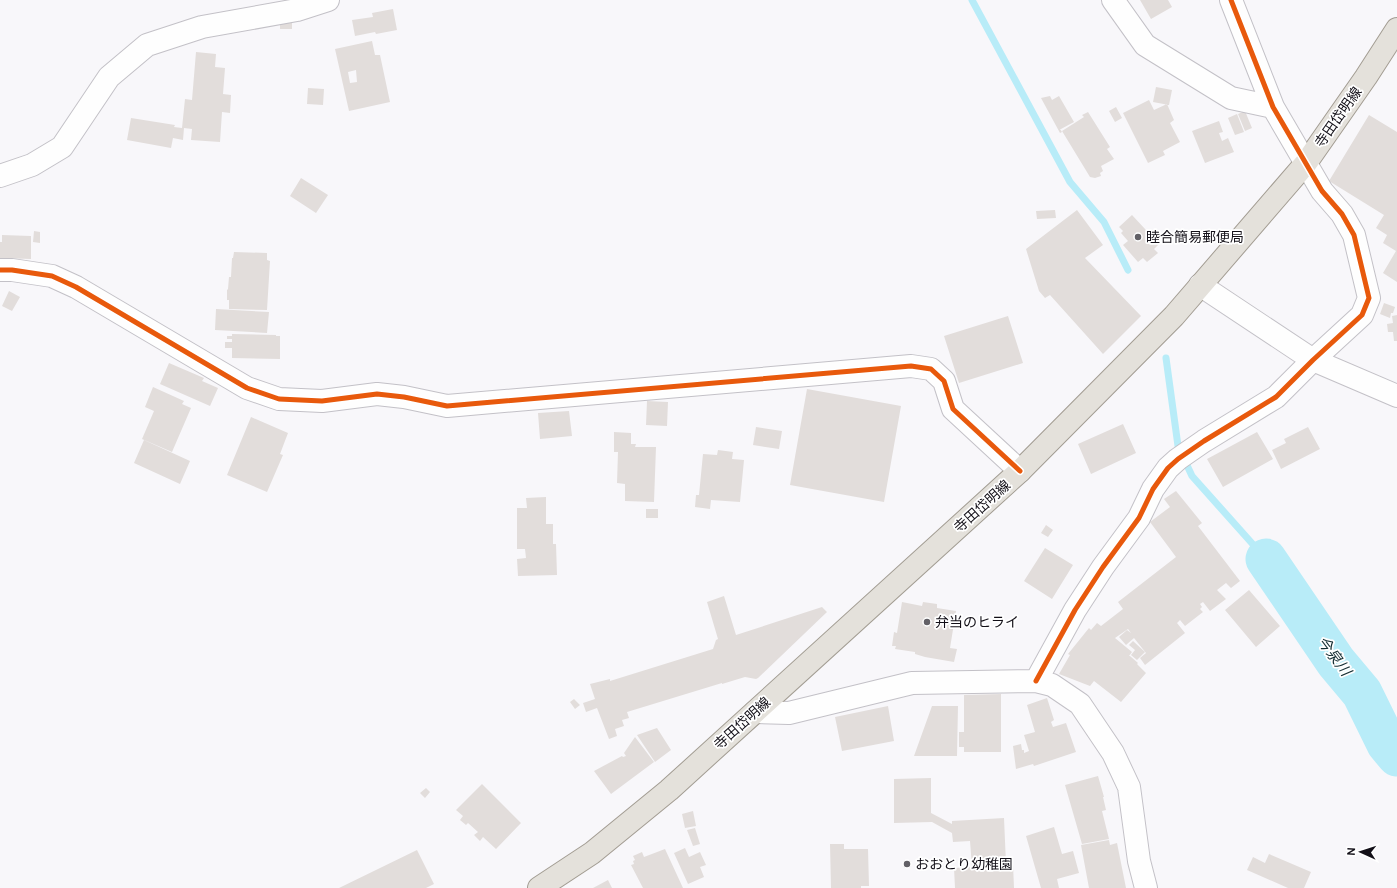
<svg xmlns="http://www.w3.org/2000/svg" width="1397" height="888" font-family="'DM Sans','Noto Sans JP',sans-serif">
	<rect width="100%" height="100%" fill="#f8f7fa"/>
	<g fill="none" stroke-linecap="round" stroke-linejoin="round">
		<path stroke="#b8ecf8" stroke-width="7" d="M972 0 1070 182 1104 222 1128 270
			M1166 358 1178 446 1192 476 1266 559"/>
		<path stroke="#b8ecf8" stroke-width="41" d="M1266 559 1336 662 1362 693 1387 744 1397 756"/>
	</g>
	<path fill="#e2dddb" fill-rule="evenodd" d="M1140 0H1168L1172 7 1151 19Z
		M393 9 397 30 376 34 375 32 355 36 352 20 373 17 372 13Z
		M280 23H292V29H280Z
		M372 41 375 55H380L390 102 349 111 335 49ZM356 70 357 82 350 83 348 72Z
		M196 52 216 54 215 67 225 68 223 94 231 95 230 113 222 112 220 142 191 140 192 129 184 128 183 140 173 138 171 148 127 140 131 118 175 125 174 127 182 128 185 99 192 100Z
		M1156 87 1172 90 1169 105 1153 102Z
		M308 88 324 89 323 105 307 104Z
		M1050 96 1052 100 1059 96 1074 122 1061 129H1060L1062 132 1060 133 1041 98Z
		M1149 100 1154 110 1167 104 1174 120 1170 123 1180 142 1163 151 1165 155 1148 163 1123 113Z
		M1116 107 1122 118 1115 122 1109 111Z
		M1245 111 1252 128 1245 131 1238 114Z
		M1088 112 1110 147 1107 149 1114 159 1101 166 1103 171 1100 173 1101 176 1095 178 1090 177 1062 131 1084 117 1082 115Z
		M1237 114 1244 132 1235 135 1228 118Z
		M1369 115 1397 132V282L1383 273 1396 251 1383 243 1387 235 1376 228 1384 215 1329 181Z
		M1219 121 1223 132 1219 133 1222 141 1228 138 1234 152 1205 163 1192 131Z
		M301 178 328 195 316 213 290 196Z
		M1055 210 1056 218 1037 219 1036 211Z
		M1077 210 1103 245 1085 258 1141 316 1103 354 1050 295 1045 298 1039 291 1026 249Z
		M1132 215 1159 244 1154 249 1158 253 1147 262 1143 258 1138 262 1123 245 1128 241 1121 233 1123 231 1119 227Z
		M34 231 40 232V243L33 242Z
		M2 235 31 236V259L0 258V242H2Z
		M234 252 267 253V260L270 261 267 310 229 309V300H227V290L228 289 229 277H231L232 258H233Z
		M9 291 20 297 12 311 2 306Z
		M1384 303 1395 307 1393 313H1391L1390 318 1380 314Z
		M216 309 269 312 267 333 215 330Z
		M1397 315V341H1394L1393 332H1388L1387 324 1393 323 1392 316Z
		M1008 316 1023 363 959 383 944 336Z
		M232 334 276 335V336H280V359L232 358V348H225V342H232V339H227V336H232Z
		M169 363 204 378 202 381 218 388 210 406 160 384Z
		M153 387 184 401 182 404 191 408 172 452 142 439 154 411 145 407Z
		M807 389 901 406 884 502 790 485Z
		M647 401 668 402 667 426 646 425Z
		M569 411 572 436 540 439 538 413Z
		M251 417 288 433 280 454 283 455 267 492 227 475Z
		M1123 424 1136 453 1091 474 1078 444Z
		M756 427 782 431 779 449 753 445Z
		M1308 427 1320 449 1281 469 1272 450 1286 443 1284 439Z
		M614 432 631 433V444H636L635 447H656L654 502 625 501V484L617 483 618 452H614Z
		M1257 432 1273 459 1223 487 1207 459Z
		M144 440 190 461 180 484 134 463Z
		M718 450 733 452 732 459 744 460 740 502 711 500 710 509 695 507 696 495H699L703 454 717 455Z
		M1176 491 1202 523 1198 526 1240 581 1231 588 1226 583 1217 590 1226 599 1210 611 1203 602 1200 604 1202 607 1200 609 1203 612 1185 626 1180 620 1177 623 1185 633 1145 665 1140 658 1146 653 1134 638 1126 645 1119 637 1127 630 1131 633 1128 629 1115 638 1132 652 1129 656H1130L1138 663 1137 664 1146 673 1121 702 1094 681 1090 686 1059 674 1070 655 1068 654 1089 628 1091 630 1097 623 1101 626 1123 609 1118 602 1176 557 1150 522 1170 507 1164 499Z
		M546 497V524H553V544H556L557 575 518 576 517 559 526 558 525 549H517V508H527L526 498Z
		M646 509H658V518H646Z
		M1046 525 1053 530 1048 537 1041 533Z
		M1045 548 1073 565 1052 599 1024 581Z
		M1249 590 1280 626 1256 647 1225 610Z
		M724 596 736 635 822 607 827 612 758 678 756 679 745 677 722 684V683L627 712 629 718 622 720 624 726 615 729 617 736 609 739 597 708 586 712 583 703 595 699 590 684 610 679V681L713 649 716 640 718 639 707 602Z
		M902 602 922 606 923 602 937 604V608L956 611 950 648 957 649 954 662 925 657 915 654V652L895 649 896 646H892L894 632 897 633Z
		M1133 641 1145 652 1137 660 1131 655 1135 650 1129 645Z
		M1001 694V752H964V747H959V732H964V695Z
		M1047 698 1054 720 1051 722 1053 727 1066 723 1076 752 1034 766 1033 764 1016 769 1013 746 1021 744 1022 750H1024V753L1029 751 1024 735 1035 732 1027 705Z
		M574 699 580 705 575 709 570 702Z
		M888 706 894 741 842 751 835 717Z
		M932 706H958L957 756H914Z
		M657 728 671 750 655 762 637 735Z
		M635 737 654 762 611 794 594 771 622 756 623 757 626 756 624 753Z
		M1098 776 1104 797H1103L1106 810 1102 811 1109 839 1082 844 1065 785Z
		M931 778V813L952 824V821L1004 818 1006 864H1013L1014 888H955L954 868 972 867 970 841 953 842 952 833 932 822 894 823V779Z
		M482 784 521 823 496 849 483 837 480 841 474 835 478 832 468 823 466 825 460 820 463 816 456 810Z
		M426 788 430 792 425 798 420 793Z
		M693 811 696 826 685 828 682 814Z
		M1054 827 1062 854 1073 851 1079 873 1057 879 1059 888H1041L1026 836Z
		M695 828 700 844 693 846 687 830Z
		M1109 840 1110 845 1117 843 1126 888H1089L1081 845Z
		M830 844H844V849H868L869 886H861V888H831Z
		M685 848 689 857 700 852 706 865 700 867 704 877 688 884 674 853Z
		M665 849 683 888H643L631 865 634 864 633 861 635 860 633 856 642 852 644 857Z
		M417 850 434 884 426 888H339Z
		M1269 854 1311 872 1304 888H1288L1247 870 1253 857 1265 863Z
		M608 880 612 888H593Z"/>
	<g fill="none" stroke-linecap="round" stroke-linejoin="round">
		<g stroke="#c3c1c7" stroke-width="24">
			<path id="minor" d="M1113 0 1145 45 1231 98 1273 107
				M0 176 32 165 62 147 109 77 147 45 202 27 297 10 328 0
				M0 270H12L52 276 76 287 247 388 279 399 322 401 377 394 404 397 447 406 911 366 931 369 944 381 953 409 1020 471
				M1200 285 1313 360 1397 396
				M1036 681 1075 610 1103 567 1139 518 1153 489 1168 468 1178 459 1204 441 1276 397 1313 360 1362 315 1369 298 1354 235 1342 214 1322 191 1273 107 1231 0
				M755 712 789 713 912 683 1036 681 1052 685 1080 704 1113 753 1129 787 1139 861 1146 888"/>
		</g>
		<g stroke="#a29c92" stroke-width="24">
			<path id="major" d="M539 888 592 853 669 790 1020 471 1174 316 1306 163 1366 77 1397 29"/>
		</g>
		<use href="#minor" stroke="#fefefe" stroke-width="22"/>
		<use href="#major" stroke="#e4e1db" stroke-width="22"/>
		<g stroke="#fff" stroke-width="8">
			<path id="cycleway" d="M0 270H12L52 276 76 287 247 388 279 399 322 401 377 394 404 397 447 406 911 366 931 369 944 381 953 409 1020 471
				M1036 681 1075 610 1103 567 1139 518 1153 489 1168 468 1178 459 1204 441 1276 397 1313 360 1362 315 1369 298 1354 235 1342 214 1322 191 1273 107 1231 0"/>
		</g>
		<use href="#cycleway" stroke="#e8590c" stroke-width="5"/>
	</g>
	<g fill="#626066" stroke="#fff" stroke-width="1.5">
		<circle cx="1138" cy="237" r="4"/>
		<circle cx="927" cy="622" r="4"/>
		<circle cx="907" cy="864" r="4"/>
	</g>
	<g text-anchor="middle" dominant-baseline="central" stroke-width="3.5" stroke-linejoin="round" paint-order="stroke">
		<g font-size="14" fill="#120f17" stroke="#fff">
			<text transform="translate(1338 117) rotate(-55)">寺田岱明線</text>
			<text transform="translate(982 506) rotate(-42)">寺田岱明線</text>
			<text transform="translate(742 723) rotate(-42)">寺田岱明線</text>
		</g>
		<g font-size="14" fill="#120f17" stroke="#fff" text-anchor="start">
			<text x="1146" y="237">睦合簡易郵便局</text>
			<text x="935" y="622">弁当のヒライ</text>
			<text x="915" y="864">おおとり幼稚園</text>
		</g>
		<g font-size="15" font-style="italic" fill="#152e33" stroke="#fff">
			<text transform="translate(1334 656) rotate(53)">今泉川</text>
		</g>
	</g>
	<g transform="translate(1361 852) rotate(273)" stroke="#ffffff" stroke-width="3" paint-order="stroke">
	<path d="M0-3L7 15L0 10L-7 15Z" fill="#120f17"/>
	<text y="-6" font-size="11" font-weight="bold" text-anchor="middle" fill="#120f17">N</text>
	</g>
</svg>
